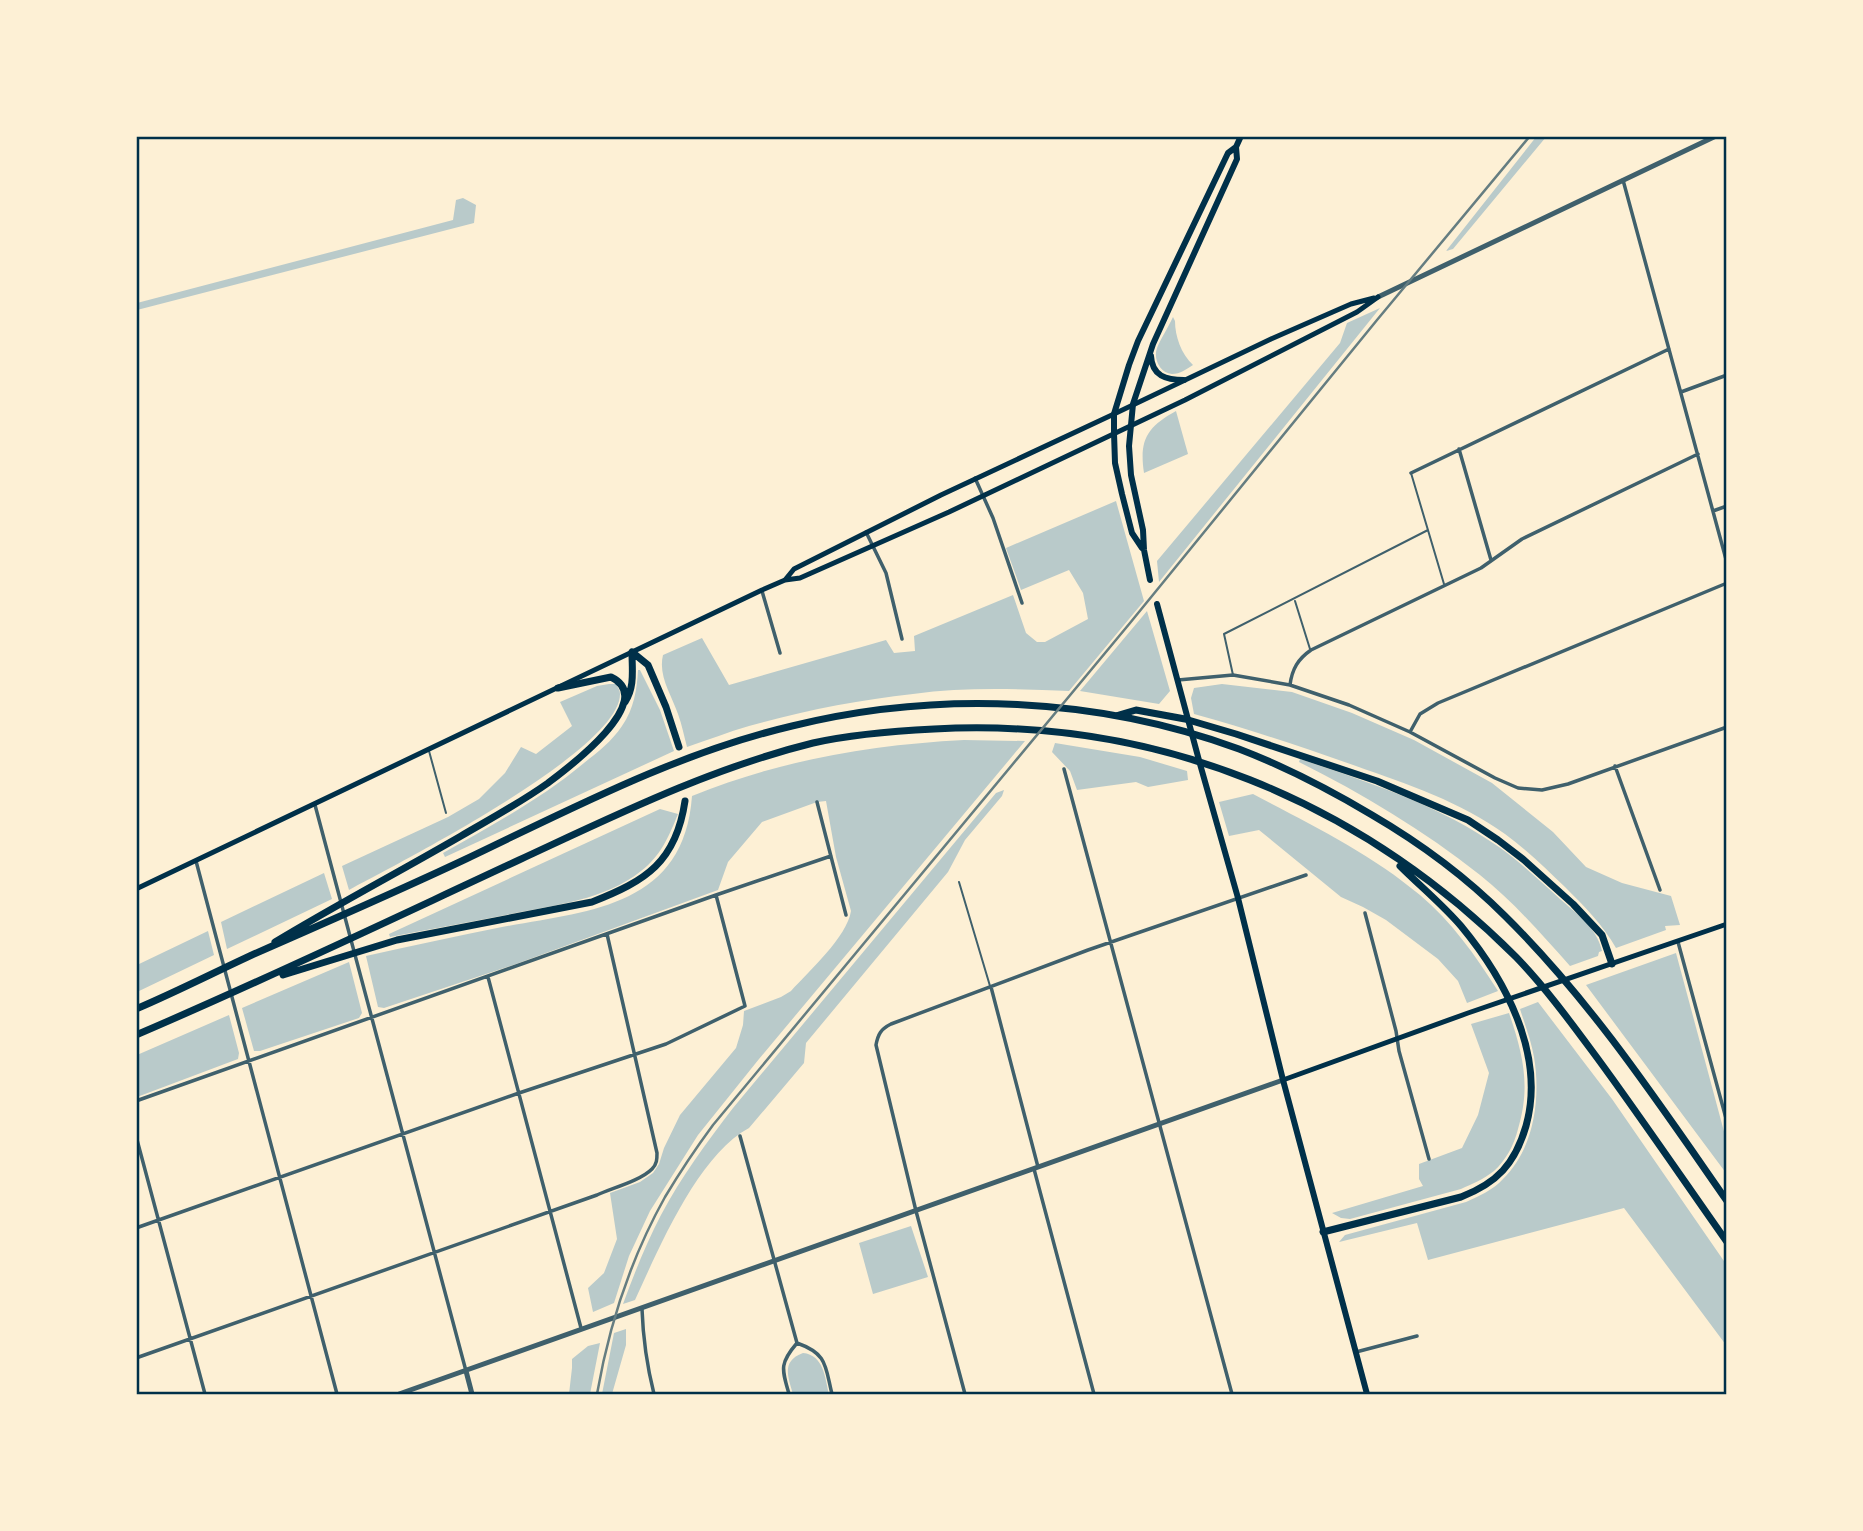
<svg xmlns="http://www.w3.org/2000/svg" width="1863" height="1531" font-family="Manrope,sans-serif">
	<rect width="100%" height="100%" fill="#fdf0d5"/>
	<path fill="#b9caca" d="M1536 137H1546L1453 249 1446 251Z
		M463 198 476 205 474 223 137 310V303L453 220 456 200Z
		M1380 308 1159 582 1157 561 1340 343 1347 323Z
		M1173 317 1175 321C1175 336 1181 354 1193 365 1187 369 1180 374 1172 374 1160 373 1153 359 1157 348 1161 338 1168 328 1173 317Z
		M1176 411 1188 454 1144 473C1139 440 1147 427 1176 411Z
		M1116 501 1144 601 1069 691C1017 689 964 687 913 694 858 700 802 711 749 726 728 732 708 740 687 747 684 736 682 725 678 714 671 694 658 676 663 655L702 638 729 685 886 640 894 653 915 651 914 636 1013 595 1026 633 1037 642H1045L1088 619 1083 593 1069 570 1021 590 1006 548Z
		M1147 611 1170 691 1159 704 1080 691Z
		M638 670H640L660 710 674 751 445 857 443 853C492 825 541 799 584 763 598 752 612 741 622 726 634 709 637 689 638 670Z
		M609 684H616C618 688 620 690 620 694 621 750 397 864 349 890L342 866 448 817 479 799 505 773 521 747 536 754 572 726 560 702 597 686Z
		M1222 684 1292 692 1352 713 1414 740 1492 783 1553 832 1586 867 1622 883 1671 896 1680 925 1665 926 1666 930 1616 948C1603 925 1584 906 1565 887 1546 869 1527 850 1505 834 1461 802 1407 784 1356 766 1302 747 1249 729 1194 714L1191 698 1194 688Z
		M964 740 1025 741 759 1059 698 1135 650 1211 629 1256 614 1303 593 1312 588 1288 604 1273 617 1239 610 1193 640 1182 653 1173 659 1164 664 1148 680 1115 736 1048 743 1025 744 1011 781 997 791 991C809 971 847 937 851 911L836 857 826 801 817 802 762 822 728 862 718 890 516 964 384 1008 378 1007 366 956C411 946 456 936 502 927 589 911 684 907 692 796 781 760 869 745 964 740Z
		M1055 743 1140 757 1187 771 1188 780 1148 787 1136 782 1077 790 1070 771 1052 752Z
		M1300 759C1368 782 1439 805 1499 847 1520 862 1540 881 1560 899 1577 914 1597 928 1602 951L1599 952 1598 956 1570 966C1542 935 1513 901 1480 875 1423 830 1363 794 1299 762Z
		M1004 790 1002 796 965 840 948 872 806 1043 804 1063 749 1128C698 1155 659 1248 635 1300L623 1304C634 1274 646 1244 661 1215 681 1177 707 1142 733 1108L996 793Z
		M1253 794C1310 824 1370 853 1420 895 1451 921 1476 956 1498 991L1467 1003 1458 981 1438 959 1386 920 1363 907 1341 897 1259 830 1229 836 1219 802Z
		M660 809 678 814C669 836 661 856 641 871 605 900 554 905 511 914 470 922 430 929 390 937L389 934Z
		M324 873 332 899 227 949 221 922Z
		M208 931 214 955 137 992V965Z
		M1676 953 1726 1139V1173L1586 985Z
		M349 962 362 1013 359 1018 260 1051H254L242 1008Z
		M1538 1002 1612 1099 1726 1264V1345L1624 1208 1428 1260 1417 1223 1339 1242 1345 1235 1466 1202C1479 1196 1493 1190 1503 1179 1534 1149 1541 1098 1534 1057 1531 1040 1525 1025 1520 1009Z
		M1509 1013C1523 1054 1531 1086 1518 1129 1514 1145 1506 1160 1494 1171 1484 1179 1472 1184 1461 1189L1350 1219 1341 1218 1332 1213 1423 1186 1419 1179V1164L1462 1148 1478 1115 1489 1073 1471 1024Z
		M229 1015 239 1053 238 1059 137 1097V1055Z
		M911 1226 928 1277 873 1294 859 1243Z
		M626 1329V1345L612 1394H602L614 1333Z
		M600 1343 590 1394H569L572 1368V1359L588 1346Z
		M803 1353C824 1355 825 1378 829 1394H793C788 1377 781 1361 803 1353Z"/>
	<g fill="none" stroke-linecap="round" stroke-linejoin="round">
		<path stroke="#3f606c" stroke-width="2" d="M1411 473 1444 584
			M1295 601 1310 649
			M1233 675 1224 634 1428 530
			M429 751 446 813
			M959 882 990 986"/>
		<path stroke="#3f606c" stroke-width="3.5" d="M1623 180 1727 563
			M1681 392 1727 375
			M1459 449 1491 560
			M1411 473 1669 349
			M975 478 993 518 1022 603
			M1713 511 1727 506
			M866 532 886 573 902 639
			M762 591 780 653
			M1178 680 1233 675 1290 685 1349 705 1410 732 1495 778 1518 788 1542 790 1568 784 1727 727
			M1290 685C1292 669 1298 659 1311 650L1481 568 1522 539 1698 454
			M1410 732 1420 714 1438 703 1727 583
			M1615 766 1660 890
			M1064 769 1232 1394
			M817 802 846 915
			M315 805 466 1371
			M196 861 337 1394
			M1365 913 1396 1031 1399 1051 1429 1159
			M1678 942 1727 1122
			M488 977 581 1328
			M991 987 1038 1167
			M136 1101 716 895 831 856
			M136 1136 205 1394
			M740 1136 797 1343
			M1034 1169 1094 1394
			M136 1228 519 1093 666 1044 745 1006 716 895
			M642 1309C643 1338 647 1366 654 1394
			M797 1343C828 1354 825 1366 832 1394
			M1356 1352 1417 1336
			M136 1358 597 1195C612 1188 640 1181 652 1169 657 1164 657 1159 657 1153L607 934
			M789 1394C782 1369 779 1364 797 1343
			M965 1394 916 1211 876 1045C878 1034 881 1029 891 1024L1088 950 1306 875"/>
		<path stroke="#3f606c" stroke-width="5" d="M1378 297 1716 136
			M466 1371 472 1394
			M399 1394 1283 1080"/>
		<path stroke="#003049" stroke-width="5" d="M785 580 794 569 941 495 1114 414 1271 339 1351 304 1374 298
			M136 889 762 590 785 580 800 578 949 512 1185 400 1357 312 1378 297
			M1283 1080 1468 1013 1727 924"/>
		<path stroke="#003049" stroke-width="6" d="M1151 356C1152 376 1166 380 1184 380
			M1142 548 1132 533 1122 494 1115 463 1114 433V414L1129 365 1138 341 1228 153 1236 147 1241 136
			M1150 580 1144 550 1143 530 1131 475 1129 446 1133 404 1153 344 1237 159 1236 147
			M1157 604 1200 764 1238 898 1283 1080 1367 1394"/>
		<path stroke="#003049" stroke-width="7" d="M632 652 648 665 666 707 679 747
			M625 702C635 687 632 670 632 652
			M1119 715 1136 710 1185 719 1236 734 1377 781 1468 820 1498 840 1524 860 1573 904 1602 935 1612 964
			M275 942C336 905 399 872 461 836 490 819 520 803 548 783 568 768 659 700 611 677L558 688
			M283 975 397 940 592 902C646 881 676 862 685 801
			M136 1009C176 992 215 972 254 954 325 923 396 892 466 859 571 809 677 753 792 726 938 690 1098 697 1239 749 1286 767 1330 790 1372 815 1420 843 1466 877 1505 916 1591 1001 1658 1102 1727 1201
			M136 1035C265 980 392 919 519 860 614 816 711 768 813 743 853 734 894 731 934 729 1156 717 1359 800 1516 957 1546 988 1572 1024 1598 1059 1642 1119 1684 1181 1727 1242
			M1323 1232 1461 1197C1497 1183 1515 1164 1526 1126 1546 1055 1505 979 1461 926 1442 904 1420 886 1400 866"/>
		<path stroke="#657d81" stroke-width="2.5" d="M597 1394C609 1325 631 1258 665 1197 680 1172 696 1148 713 1125L1130 623 1377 320 1530 136"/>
	</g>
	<rect width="1863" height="1531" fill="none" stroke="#fdf0d5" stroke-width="276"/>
	<rect x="138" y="138" width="1587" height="1255" fill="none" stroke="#003049" stroke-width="2.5"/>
</svg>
